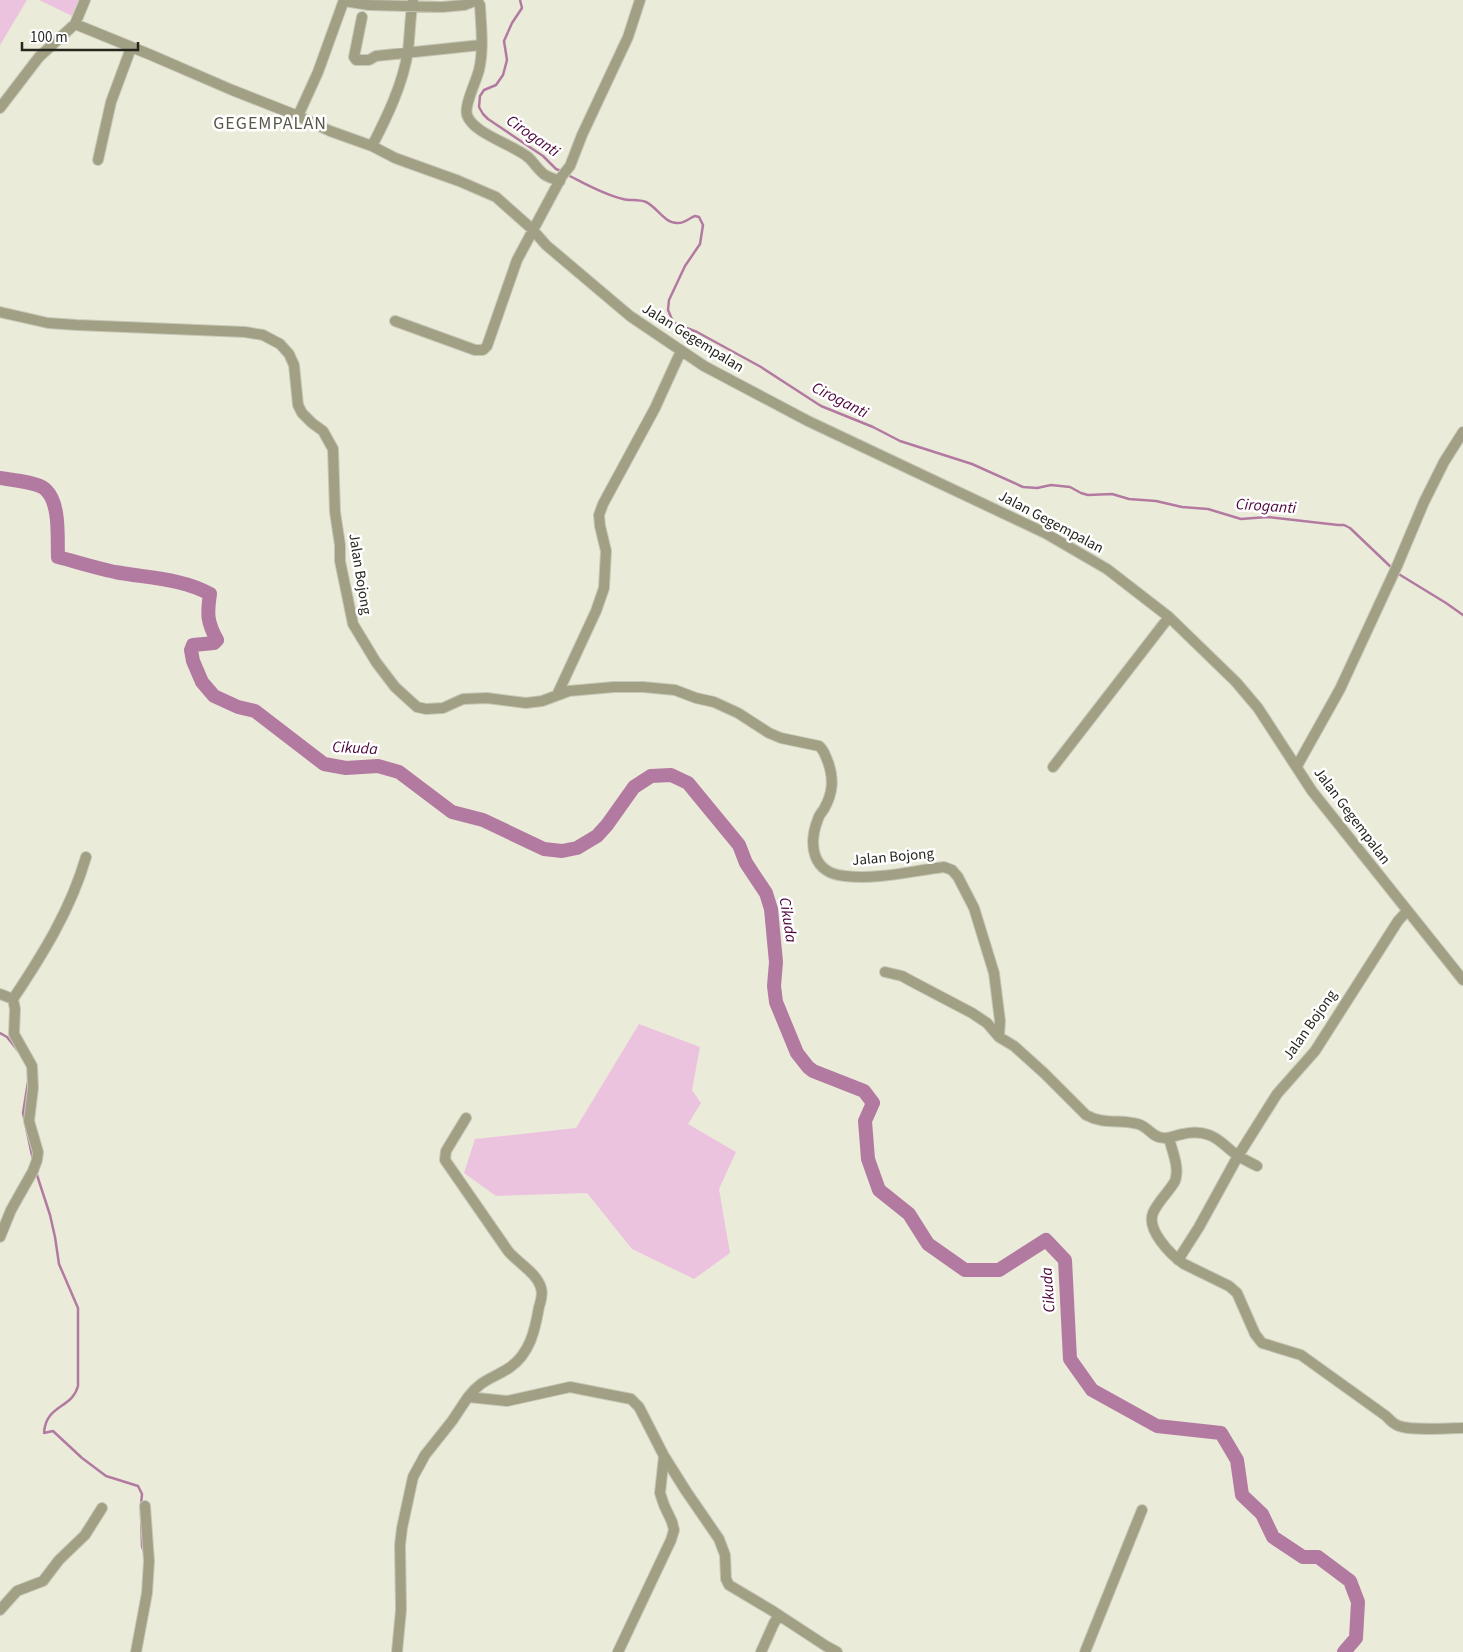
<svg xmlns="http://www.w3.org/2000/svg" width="1463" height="1652" font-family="'Source Sans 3',sans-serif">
	<rect width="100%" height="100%" fill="#ebebda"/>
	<path fill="#ecc3de" d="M0 0H27L0 45Z
		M39 0H79L72 16Z
		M639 1024 700 1047 692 1090 701 1103 688 1124 736 1152 719 1189 730 1253 694 1279 632 1249 587 1193 496 1196 464 1173 475 1139 576 1128Z"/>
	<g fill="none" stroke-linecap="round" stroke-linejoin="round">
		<path stroke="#b37aa1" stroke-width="2.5" d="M520 0 522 8 512 23 504 41 507 60 503 75 496 85 484 90 480 96 479 107 483 114 488 119 543 156 556 169 561 171
			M566 174C584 183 602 194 623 199 630 201 638 199 646 202 657 207 664 223 677 223 684 224 689 218 695 216L699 217 703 225 700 244 685 266 669 300 668 310 671 317 674 323 697 332 761 367 821 406 873 427 900 441 972 464 1023 487 1037 488 1051 485 1070 487 1081 493 1088 495 1112 494 1129 499 1156 501 1182 507 1208 509 1241 519 1267 517 1338 525H1344L1350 528 1393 569
			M1397 573 1446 603 1463 615
			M0 1033 7 1037 19 1052
			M28 1082 23 1113 33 1160
			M36 1172 50 1215 55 1237 59 1264 78 1308V1386C72 1409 46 1404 44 1433L53 1431 82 1458 106 1476 138 1486 142 1494 141 1505
			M141 1513 142 1546 144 1552
			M132 1651 134 1639"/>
		<path stroke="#b37aa1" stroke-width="14" d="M0 478C12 480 37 482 45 489 61 503 57 539 58 557 77 562 96 568 115 572 147 578 181 578 210 594 207 614 207 622 217 640L214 643 193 645 191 650 193 661 202 682 214 696 238 707 255 711 324 764 346 768 378 766 399 772 452 812 483 820 544 849 562 851 577 848 597 836 607 825 634 787 651 776 671 775 688 783 739 845 746 863 766 893 771 909 776 962 774 986 776 1002 797 1053 808 1067 813 1071 864 1091 873 1103 865 1121 868 1159 879 1190 909 1214 928 1244 965 1270H999L1046 1240 1065 1260 1070 1359 1092 1390 1157 1426 1221 1433 1237 1460 1242 1495 1262 1514 1273 1537 1303 1557H1318L1350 1581 1358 1602 1356 1638 1344 1652"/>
		<g stroke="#c8c8b8" stroke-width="12">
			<path id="minor" d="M344 1 369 5 442 7 464 5 475 1 478 2 480 5C481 26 484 49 479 70 476 82 464 105 467 115 473 134 515 145 529 158 535 164 539 171 545 175 550 178 555 179 560 181
				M362 17 354 57 356 60H369L376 56 481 45
				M75 24 151 55 232 90 298 116 330 131 372 146 395 158 459 181 496 197 532 229 546 245 630 316 704 366 808 421 1045 533 1107 569 1169 617 1236 682 1258 708 1312 791 1463 980
				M0 108 39 57 75 24 85 0
				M298 116 318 72 344 0
				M372 146C387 117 403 84 408 51 410 34 410 17 413 0
				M98 160 111 102 131 48
				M0 312 48 323 77 325 245 332 263 335 280 344 289 354 294 365 298 405 302 413 312 423 323 431 333 449 335 512 340 545V561L353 624 376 662 395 687 417 707 426 709 443 708 463 699 487 698 526 703 542 701 569 691 614 687H643L675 690 696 698 714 702 738 713 769 733 781 738 819 746C824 750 825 755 828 762 834 779 833 793 824 809 822 812 819 815 818 819 808 845 812 873 845 876 877 880 911 871 944 867L952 870 958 877 974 908 994 973 1000 1021 999 1037
				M395 321 475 350H483L487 346 517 260 562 176 570 166 582 135 628 37 640 0
				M557 695 596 611 604 588 606 551 600 526 599 515 603 504 655 408 681 351
				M1297 766 1340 689 1397 566 1424 502 1444 462 1463 432
				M1053 767 1169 617
				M885 972 902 976 913 982 972 1013 987 1023 999 1037 1014 1046 1044 1073 1086 1115C1104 1125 1120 1119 1138 1124 1149 1127 1152 1138 1164 1138 1171 1138 1176 1135 1183 1134 1191 1132 1201 1132 1209 1135 1219 1138 1228 1149 1237 1155 1243 1159 1251 1163 1257 1166
				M0 994 13 999 15 1009 14 1034 32 1066 33 1088 29 1121 38 1152 37 1160 33 1171 11 1210 0 1237
				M13 999C43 954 71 909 86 857
				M466 1118 446 1151 445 1160 508 1251C518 1263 537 1273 541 1288 543 1294 541 1301 539 1307 535 1330 530 1354 509 1368 492 1379 482 1379 468 1397
				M1169 1138C1172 1151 1180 1168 1175 1181 1169 1192 1158 1201 1153 1213 1146 1230 1171 1255 1184 1264L1229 1286 1237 1293 1255 1334 1262 1343 1301 1355 1386 1416C1390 1420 1393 1424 1399 1426 1413 1431 1446 1428 1463 1428
				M1178 1260 1199 1227 1238 1156 1277 1094 1315 1051 1398 921 1407 911
				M664 1456 686 1491 719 1539 725 1555 726 1579 729 1585 771 1610 826 1646 837 1652
				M0 1610 17 1591 43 1581 59 1560 85 1535 102 1508
				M136 1652 147 1593 149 1561 145 1506
				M397 1652 401 1610 400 1545 402 1528 413 1477 425 1455 452 1421 468 1397 507 1401 570 1387 631 1399 639 1407 664 1456 660 1493 664 1505 672 1522 674 1530 671 1540 618 1652
				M761 1652 774 1623 779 1615
				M1085 1652 1142 1510"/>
		</g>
		<use href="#minor" stroke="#a1a084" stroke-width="10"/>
	</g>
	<g text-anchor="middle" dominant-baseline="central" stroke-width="5" stroke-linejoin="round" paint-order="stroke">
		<g font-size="15" fill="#26261f" stroke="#fff">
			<text transform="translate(693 338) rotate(32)">Jalan Gegempalan</text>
			<text transform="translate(1051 522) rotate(28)">Jalan Gegempalan</text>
			<text transform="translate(360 574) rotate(81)">Jalan Bojong</text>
			<text transform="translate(1352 816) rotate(53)">Jalan Gegempalan</text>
			<text transform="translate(893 857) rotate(-5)">Jalan Bojong</text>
			<text transform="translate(1310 1025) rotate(-55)">Jalan Bojong</text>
		</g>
		<g font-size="16" font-style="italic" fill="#4c043c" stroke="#fff">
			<text transform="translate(533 136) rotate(35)">Ciroganti</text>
			<text transform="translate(840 400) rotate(27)">Ciroganti</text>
			<text transform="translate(1266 506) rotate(4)">Ciroganti</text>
			<text transform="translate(355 748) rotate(3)">Cikuda</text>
			<text transform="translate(788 920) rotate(81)">Cikuda</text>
			<text transform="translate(1048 1290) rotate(-94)">Cikuda</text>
		</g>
		<g font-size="18" letter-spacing="1" fill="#585749" stroke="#fff">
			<text x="270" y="123">GEGEMPALAN</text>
		</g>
	</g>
	<path d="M22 42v8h116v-8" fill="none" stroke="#26261f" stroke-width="2.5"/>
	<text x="30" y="42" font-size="15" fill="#26261f" stroke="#ffffff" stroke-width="4" paint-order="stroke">100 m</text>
</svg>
